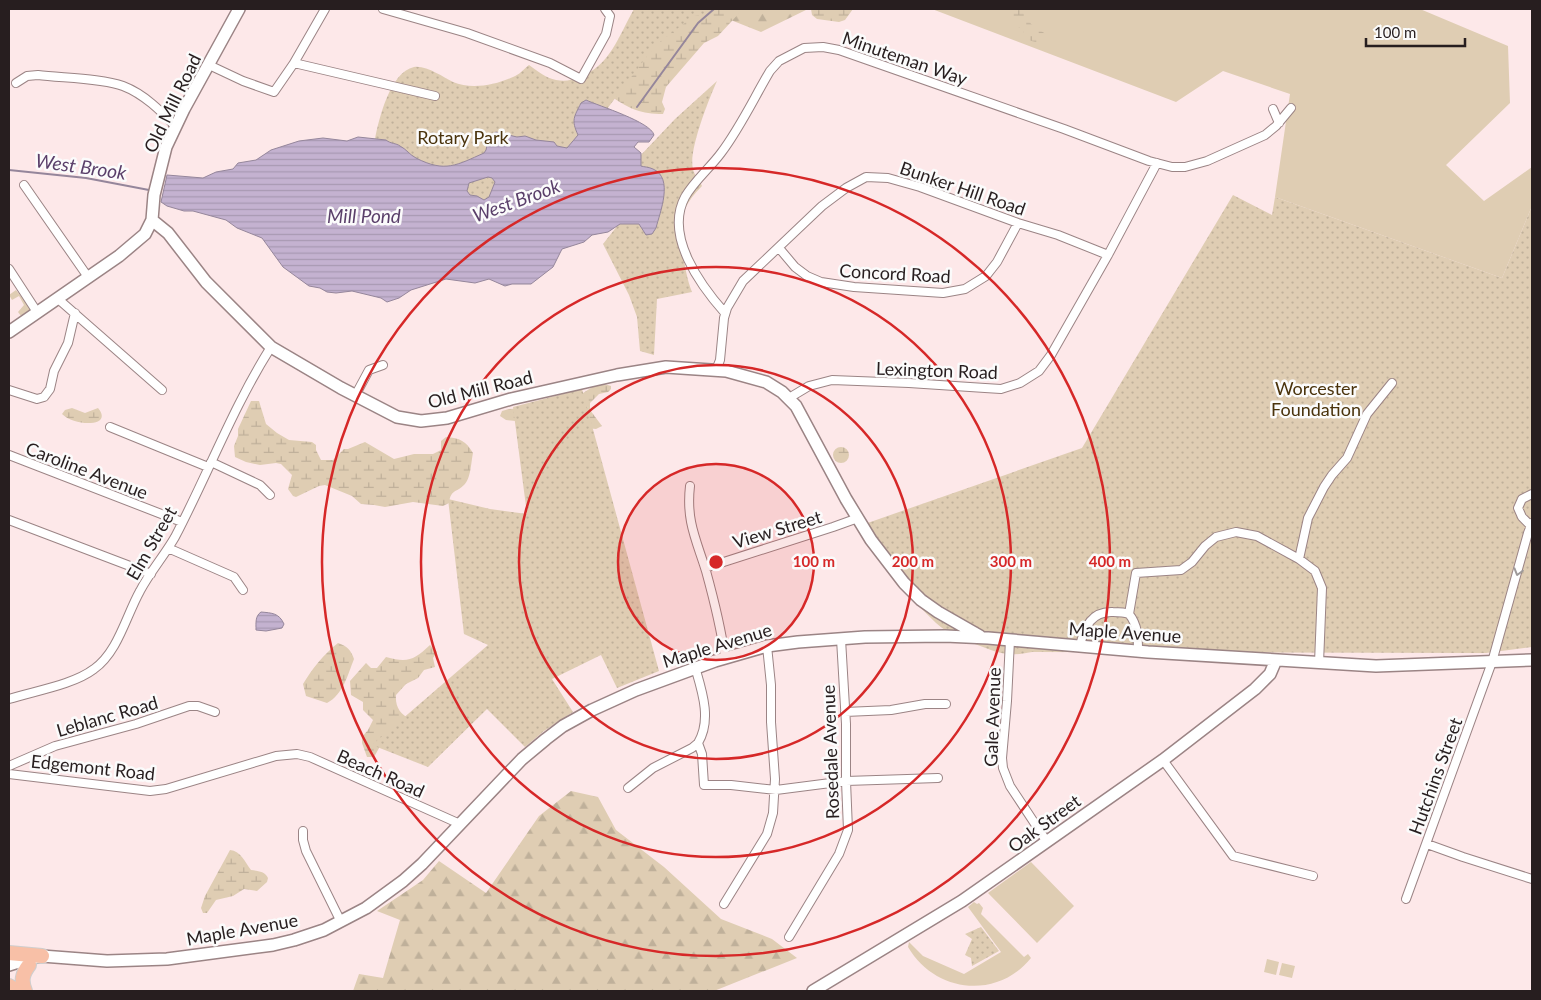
<svg xmlns="http://www.w3.org/2000/svg" width="1541" height="1000" font-family="Lato,sans-serif">
	<defs>
		<pattern id="forest-firs" width="22" height="20" patternUnits="userSpaceOnUse" patternTransform="scale(1.25)"><rect width="22" height="20" fill="#dfcdb3"/><path d="M5 1l3.5 6h-7zM16 11l3.5 6h-7z" fill="#bfb09a"/></pattern>
		<pattern id="wetland-marsh" width="20" height="14" patternUnits="userSpaceOnUse" patternTransform="scale(1.25)"><rect width="20" height="14" fill="#dfcdb3"/><path d="M1 5h8M5 5V1M11 12h8M15 12V8" fill="none" stroke="#bfb09a"/></pattern>
		<pattern id="park-dots" width="8" height="8" patternUnits="userSpaceOnUse" patternTransform="scale(1.25)"><rect width="8" height="8" fill="#dfcdb3"/><path d="M2 2h.1M6 6h.1" fill="none" stroke="#bfb09a" stroke-width="1.8" stroke-linecap="round"/></pattern>
		<pattern id="water-rules" width="6" height="5" patternUnits="userSpaceOnUse" patternTransform="scale(1.25)"><rect width="6" height="5" fill="#c4b2d0"/><path d="M0 2.5h6" fill="none" stroke="#a899b2"/></pattern>
	</defs>
	<rect width="100%" height="100%" fill="#fde8e9"/>
	<path fill="#dfcdb3" d="M932 9H1420L1508 46 1510 103 1446 165 1484 201 1532 167V206L1502 278 1275 197 1290 94 1223 71 1176 102Z
		M16 290 31 309 21 316 18 312 24 305 19 296 12 300 9 295Z
		M1031 862 1074 906 1037 943 988 893Z
		M974 902 977 904 979 903 983 908 981 914 1024 957 1028 954 1031 958C997 1000 935 993 908 947L909 942 923 956 964 974 1001 952 968 907Z
		M1267 959 1279 962 1276 975 1264 972Z
		M1282 963 1295 966 1292 978 1279 975Z"/>
	<path fill="url(#forest-firs)" d="M703 9H808L761 32Z
		M571 791 598 797 616 830 664 867 721 919 772 939 797 958 714 991H353L359 974 383 978 400 920 377 911 423 880 439 861 486 893 539 816Z"/>
	<path fill="url(#wetland-marsh)" d="M670 9H743L718 36 704 43 666 87 662 102 665 109 663 114C641 114 630 109 612 97Z
		M811 9H853L845 20 839 22 817 19 812 15Z
		M1003 9H1020L1031 24 1050 37C1040 45 1027 44 1023 30L1012 23Z
		M604 384 611 386V389L608 392 599 394 590 403V410L602 426 596 429 506 420 500 416 502 411 509 409 527 408 580 395 594 386Z
		M251 401H259L266 424 277 433 289 440 312 442 316 445V450L321 460H333L344 449H348L365 442 394 459 414 454H433L441 450V441L446 437C460 438 466 441 473 453 471 462 471 479 464 485 456 493 451 489 449 503L443 506 413 502 385 507 374 505 361 504 352 496 325 485 319 486 296 497 293 496 288 489 292 475 281 464 276 463 260 465 246 462 235 457 234 446 238 436V429Z
		M72 408 85 413 98 408C114 427 75 427 62 414L65 410Z
		M833 455a8 8 0 1 1 16 0a8 8 0 1 1-16 0Z
		M338 643C347 646 351 650 354 659 348 674 343 695 327 703L306 696 303 684C312 669 324 654 338 643Z
		M430 645 437 652 433 658 435 667 424 670 418 678 406 684 396 695C395 706 400 715 411 719L383 741 374 757H367L362 743V737L368 730 373 720 363 710V702L351 695 350 681 366 663 371 668H377L386 657C408 663 414 660 430 645Z
		M230 850C241 851 245 862 251 870 258 871 265 871 268 878L267 882 257 891 244 889 233 896 216 900 207 913H203L201 908 205 896Z"/>
	<path fill="url(#park-dots)" d="M634 9H703L711 14 694 16 661 41 648 55 588 134 573 151 496 180 482 217 375 139C379 119 390 72 414 67 426 65 443 77 453 82 471 90 496 85 513 77 519 75 524 69 529 65 537 71 546 78 556 80 566 82 571 80 579 77 610 67 619 35 634 9Z
		M717 81C709 99 688 151 693 169 694 175 700 181 702 186 680 208 678 224 683 254 685 267 687 279 692 292L657 299 654 355 640 351 637 317 629 295 603 244 647 188 633 158 640 156 675 119Z
		M1233 195 1272 215 1275 197 1502 278 1532 206V647L1486 653 1032 652C1011 656 1003 655 983 647 967 641 949 635 936 623 906 595 883 559 859 526L1082 448Z
		M582 389 659 671 617 688 601 655 552 679 573 712 544 731 525 747 487 709 428 767 372 745 488 645 464 634 448 499 490 509 527 514 513 407Z
		M981 927 999 951 972 966 971 958 965 955 972 939 965 934Z"/>
	<path fill="url(#water-rules)" stroke="#95869b" fill-rule="evenodd" d="M586 100C599 106 651 122 654 135L649 142H638L634 147 641 153V166C644 167 649 167 653 169 674 178 660 212 656 228L652 234 646 235 639 224H620L608 232 592 235 584 242 562 249 553 267 531 284H512L505 286 489 279 475 283 446 279 411 290 399 298 387 302 381 298 352 291 336 293 327 292 320 288 309 286 283 267 262 238 237 228 226 220 193 211H184L167 206 161 202 167 175 203 178 216 172 233 169 238 163 256 160 271 150 299 141 323 138 347 141 358 137 386 140C391 144 396 143 400 146 406 149 410 155 416 158 445 173 457 165 484 153L486 150 489 136 496 132 517 137 525 136 536 140 554 142 557 146 567 148 578 135C571 120 574 117 581 103ZM488 177 492 178 495 182 489 197 484 200 477 196 470 195 467 191 469 183Z
		M261 612C272 613 279 613 284 624L282 628 266 631 256 630C256 623 255 616 261 612Z"/>
	<g fill="none" stroke-linecap="round" stroke-linejoin="round">
		<path stroke="#95869b" stroke-width="2" d="M637 107 698 23 714 9
			M9 170 86 178 149 190"/>
		<g stroke="#9b8485" stroke-width="10">
			<path id="street" d="M383 9 467 33 550 63 581 79 606 34 610 16 605 9
				M294 63 325 9
				M209 65 243 81 274 92 294 63 435 96
				M16 83 27 76 38 75C61 78 102 78 123 86 144 94 161 111 176 127
				M1273 109 1279 123
				M24 185 88 277
				M779 248 795 267 807 276 821 282 854 287 943 293 965 289 986 276 997 262 1018 223
				M9 269 37 312
				M57 298 162 390
				M725 313C701 286 664 236 685 197 694 181 710 168 721 153 740 128 754 98 770 71L779 61 804 48 823 47 839 50 1064 129 1149 161 1172 167H1185L1207 161 1265 135 1276 126 1291 108
				M716 370 720 360 724 318 727 308 743 281 822 206 846 188 866 177 888 178 920 187 1018 223 1058 235 1108 255 1157 163
				M9 390 37 399 44 397 50 389 54 371 68 343 75 313
				M355 396 369 370 383 365
				M789 398 809 386 832 380 909 383 985 388 1001 389 1020 383 1039 371 1051 355 1108 255
				M110 427 208 467
				M9 455 182 522
				M211 462 260 485 270 495
				M690 486C686 521 696 539 706 571 714 600 721 628 725 657
				M9 520 151 574
				M1531 526 1522 517 1518 508 1522 499 1532 494
				M168 548 234 577 243 590
				M705 568 833 527 858 518
				M1129 614 1136 573 1181 570 1192 562 1205 546 1216 537 1236 532 1257 536 1299 559
				M1010 640 1007 701 1002 758 1003 768 1010 786 1047 842
				M1080 645C1085 627 1091 611 1113 612 1118 612 1124 612 1129 614 1138 625 1138 638 1138 651
				M1319 663 1322 588 1315 571 1299 559 1308 518 1324 487 1332 475 1347 458 1367 414 1392 383
				M695 667C702 691 712 720 698 743L702 754 704 785H731L776 790 846 781 938 778
				M9 699C34 691 73 685 94 669 118 652 126 616 140 591 150 572 164 556 175 537 208 474 233 407 271 347
				M845 712 891 710 925 704H946
				M1163 760 1233 856 1313 876
				M9 766 55 746 136 724 189 706H198L215 712
				M9 774 150 791 166 789 276 756 297 754 310 757 460 824
				M628 788 653 768 692 748 698 743
				M303 831V840L306 851 341 922
				M1427 844 1463 857 1532 879
				M1406 899 1492 662 1528 533 1532 523
				M724 904 767 834 773 813 775 779 771 722V685L767 646
				M789 937 839 854 848 830 846 781V724L841 639"/>
		</g>
		<g stroke="#9b8485" stroke-width="14">
			<path id="secondary" d="M152 220 168 233 206 282 271 347 341 388 397 417 421 421 447 418 511 399 617 375 666 367 726 371 766 382 782 392 796 406 846 499 871 540 904 583 921 600 938 612 980 636
				M9 332 119 256 145 234 152 220 154 195 166 147 184 109 239 9
				M9 965 31 958 42 956 107 961 167 959 273 945 294 940 324 930 366 908 403 881 422 864 522 759 546 739 563 726 592 710 636 690 715 661 767 646 798 642 865 637 945 636 988 638 1148 652 1376 666 1532 660
				M813 991 962 901 1163 760 1255 689 1270 674 1276 660"/>
		</g>
		<g stroke="#cfcece" stroke-width="16">
			<path id="highway" d="M9 953 42 956
				M9 986 17 991
				M25 991C21 981 22 974 29 965"/>
		</g>
		<use href="#street" stroke="#fff" stroke-width="8"/>
		<use href="#secondary" stroke="#fff" stroke-width="11"/>
		<use href="#highway" stroke="#f8c0a7" stroke-width="14"/>
	</g>
	<defs><path id="oneway-chevron" d="M-2-3.5L2.5 0L-2 3.5" fill="none" stroke-width="1.6" stroke-linecap="round" stroke-linejoin="round" transform="scale(1.25)"/></defs>
	<use stroke="#9e9a9a" href="#oneway-chevron" transform="translate(1518 572) rotate(106)"/>
	<circle cx="716" cy="562" r="98" fill="#d62828" fill-opacity=".12"/>
	<g fill="none" stroke="#d62828" stroke-width="2.5">
		<circle cx="716" cy="562" r="98"/>
		<circle cx="716" cy="562" r="197"/>
		<circle cx="716" cy="562" r="295"/>
		<circle cx="716" cy="562" r="394"/>
	</g>
	<g text-anchor="middle" dominant-baseline="central" stroke-width="5" stroke-linejoin="round" paint-order="stroke">
		<g font-size="18" fill="#271e1f" stroke="#fbfbfb">
			<text transform="translate(905 58) rotate(19)">Minuteman Way</text>
			<text transform="translate(172 103) rotate(-64)">Old Mill Road</text>
			<text transform="translate(963 188) rotate(19)">Bunker Hill Road</text>
			<text transform="translate(895 273) rotate(3)">Concord Road</text>
			<text transform="translate(937 370) rotate(2)">Lexington Road</text>
			<text transform="translate(480 389) rotate(-14)">Old Mill Road</text>
			<text transform="translate(87 470) rotate(21)">Caroline Avenue</text>
			<text transform="translate(777 529) rotate(-17)">View Street</text>
			<text transform="translate(151 543) rotate(-60)">Elm Street</text>
			<text transform="translate(1125 632) rotate(4)">Maple Avenue</text>
			<text transform="translate(717 645) rotate(-17)">Maple Avenue</text>
			<text transform="translate(107 716) rotate(-16)">Leblanc Road</text>
			<text transform="translate(992 717) rotate(-88)">Gale Avenue</text>
			<text transform="translate(830 752) rotate(-92)">Rosedale Avenue</text>
			<text transform="translate(93 767) rotate(6)">Edgemont Road</text>
			<text transform="translate(381 773) rotate(24)">Beach Road</text>
			<text transform="translate(1435 776) rotate(-70)">Hutchins Street</text>
			<text transform="translate(1044 823) rotate(-36)">Oak Street</text>
			<text transform="translate(242 929) rotate(-10)">Maple Avenue</text>
		</g>
		<g font-size="18" fill="#4a330c" stroke="#fbfbfb">
			<text x="463" y="137">Rotary Park</text>
			<text x="1316" y="388">Worcester<tspan x="1316" dy="21">Foundation</tspan></text>
		</g>
		<g font-size="19" font-style="italic" fill="#5a3f6a" stroke="#fbfbfb">
			<text transform="translate(81 166) rotate(8)">West Brook</text>
			<text transform="translate(516 200) rotate(-20)">West Brook</text>
			<text x="364" y="215">Mill Pond</text>
		</g>
	</g>
	<circle cx="716" cy="562" r="8" fill="#d62828" stroke="#fbfbfb" stroke-width="2.5"/>
	<g font-size="15" text-anchor="middle" font-weight="bold" fill="#d62828" stroke="#fbfbfb" stroke-width="5" stroke-linejoin="round" paint-order="stroke">
		<text x="814" y="567">100 m</text>
		<text x="913" y="567">200 m</text>
		<text x="1011" y="567">300 m</text>
		<text x="1110" y="567">400 m</text>
	</g>
	<rect width="1541" height="1000" fill="none" stroke="#271e1f" stroke-width="20"/>
	<path d="M1366 38v8h99v-8" fill="none" stroke="#271e1f" stroke-width="2.5"/>
	<text x="1374" y="38" font-size="15" fill="#271e1f" stroke="#fbfbfb" stroke-width="4" paint-order="stroke">100 m</text>
</svg>
